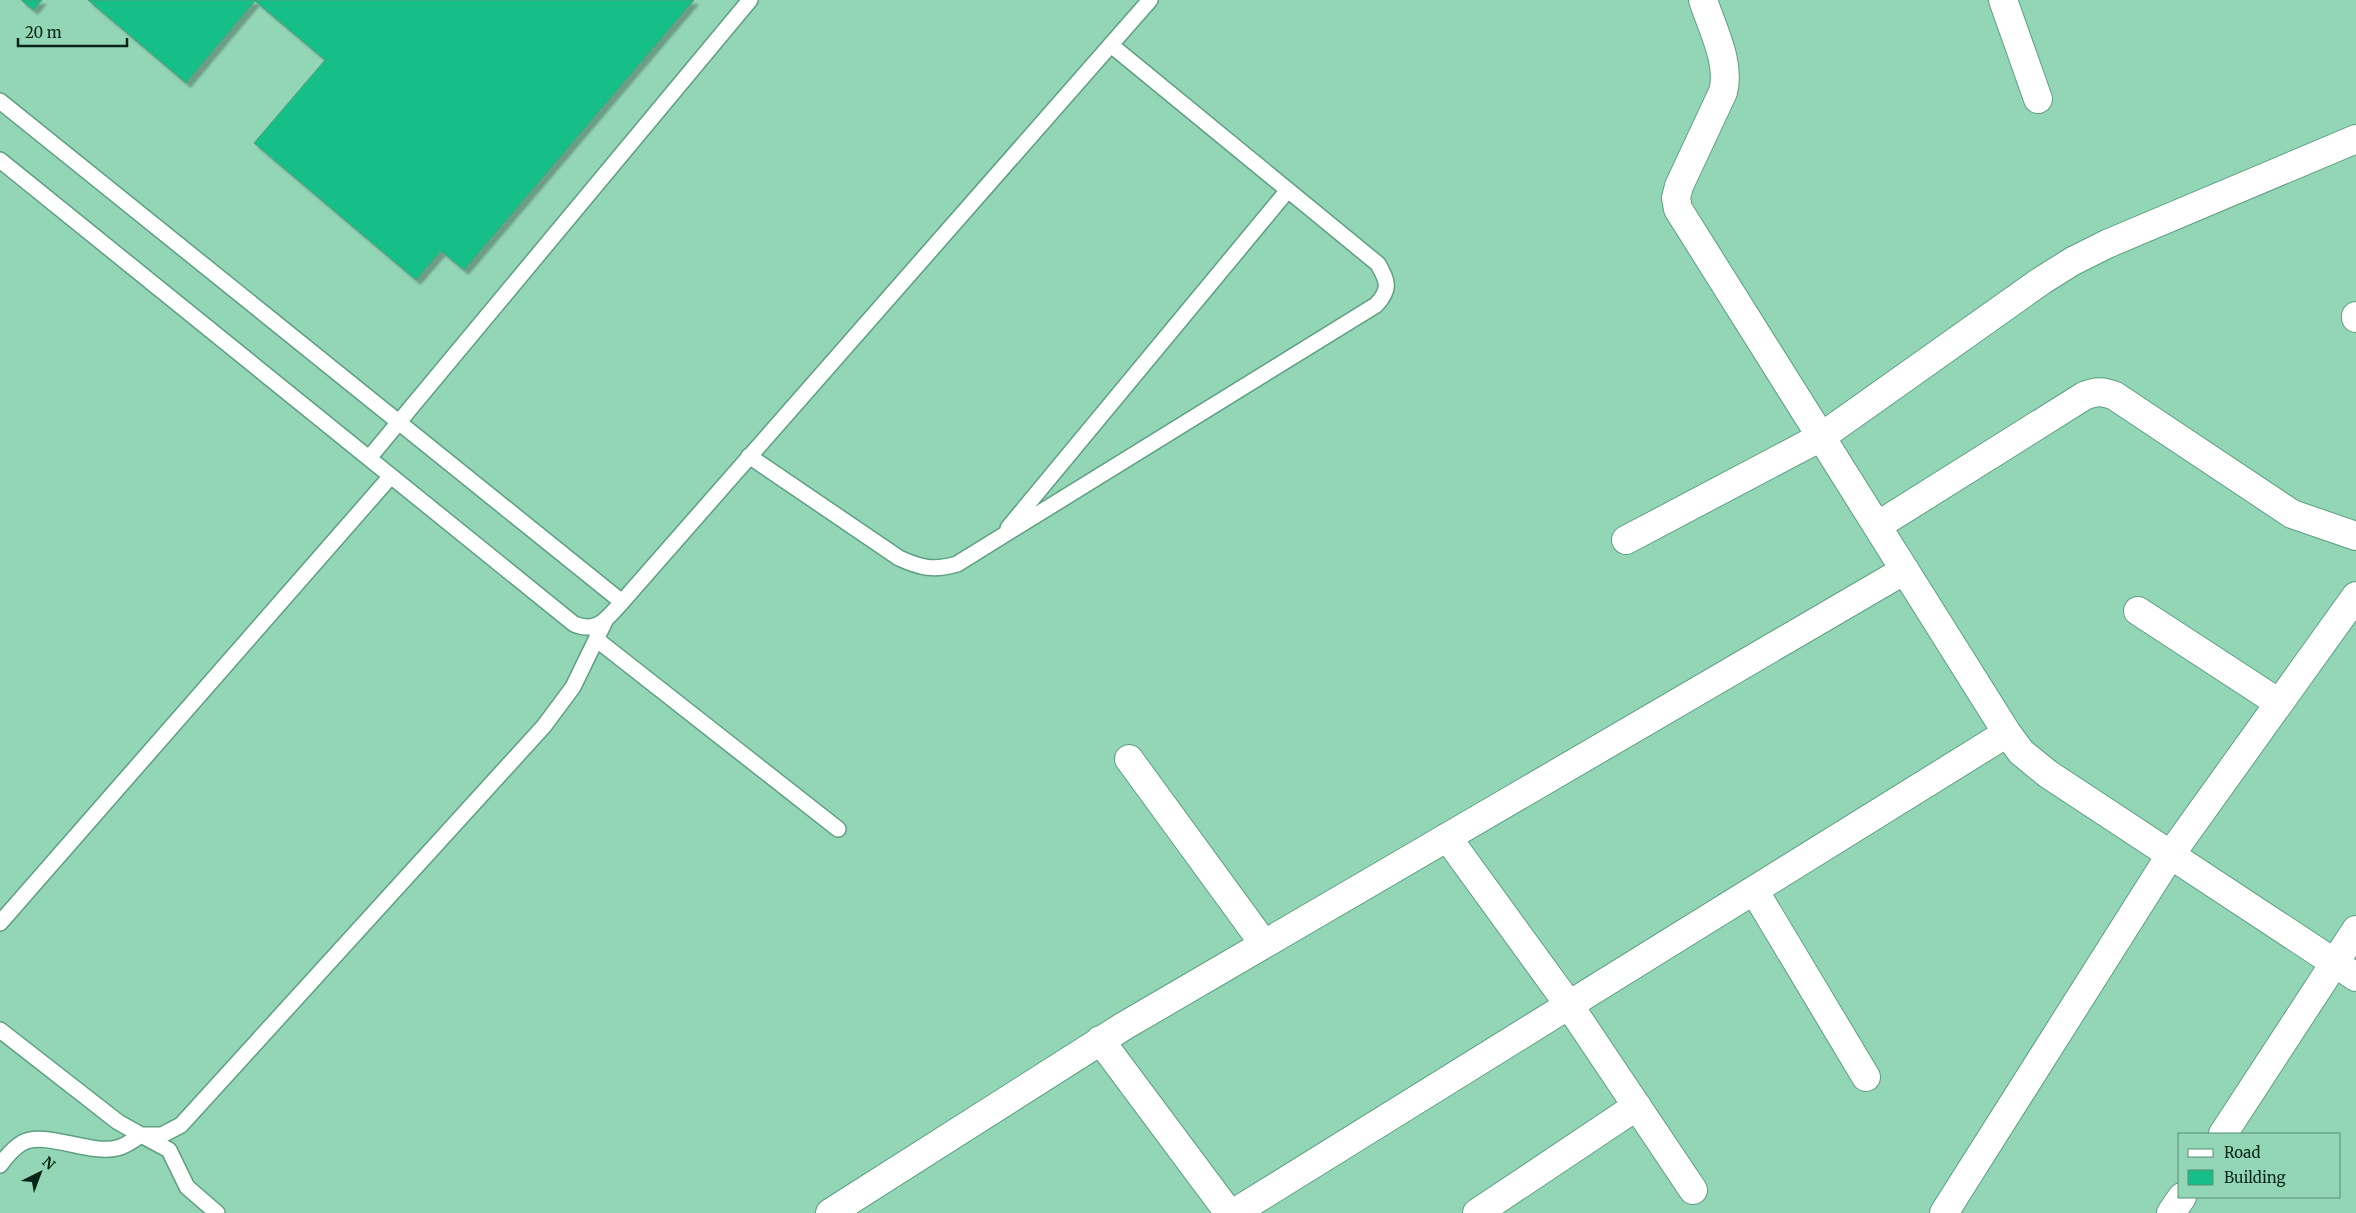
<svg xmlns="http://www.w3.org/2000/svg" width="2356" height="1213" font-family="Merriweather,serif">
	<defs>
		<filter id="shadow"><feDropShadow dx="4.5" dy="4.5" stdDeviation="1" flood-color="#0004"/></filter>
	</defs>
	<rect width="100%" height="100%" fill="#93d6b6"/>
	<path fill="#15bf87" stroke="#57997b" filter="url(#shadow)" d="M21 0H42L33 10Z
		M88 0H694L464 270 441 251 416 280 254 143 325 60 255 1 186 83Z"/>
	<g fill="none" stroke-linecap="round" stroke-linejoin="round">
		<g stroke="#5d9f81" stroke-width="18">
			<path id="lane" d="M0 101 622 602
				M0 160 574 624C598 634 607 618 622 602L1150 0
				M749 456 899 558C921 568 934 571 957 564L1376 305C1391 289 1388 282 1378 264L1111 45
				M369 458 750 0
				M1008 528 1288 190
				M596 639 838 829
				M0 923 391 476
				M0 1030 118 1122 141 1135H162L181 1125 544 726 573 687 606 619
				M0 1165C6 1157 13 1148 22 1143 43 1130 90 1155 117 1148 126 1146 133 1140 141 1135L169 1150 187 1187 217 1213"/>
		</g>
		<g stroke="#5d9f81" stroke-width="30">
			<path id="street" d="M1703 0C1712 28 1731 63 1723 92L1679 186 1676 198 1678 209 2007 733 2021 752 2048 774 2356 977
				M2003 0 2038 99
				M2356 316V318
				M1877 526 2084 396C2096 391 2103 391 2115 396L2292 514 2356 536
				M1626 540 1821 437 2041 281 2073 261 2107 244 2356 139
				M2138 611 2279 703
				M1129 759 1264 944
				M1447 837 1569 1005 1693 1190
				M1754 890 1866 1077
				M1100 1040 1229 1213
				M2223 1134 2356 930
				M830 1213 1124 1026 1905 570
				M1234 1213 2007 733
				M1477 1213 1637 1106
				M1944 1213 2171 854 2356 596
				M2171 1213 2182 1197"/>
		</g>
		<use href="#lane" stroke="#fff" stroke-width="15"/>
		<use href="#street" stroke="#fff" stroke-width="28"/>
	</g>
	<rect x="2178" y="1133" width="162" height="65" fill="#93d6b6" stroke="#5b8f77"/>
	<rect x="2188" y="1149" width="25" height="8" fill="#ffffff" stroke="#5b8f77"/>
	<text x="2224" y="1158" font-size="15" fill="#082418">Road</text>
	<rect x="2188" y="1170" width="25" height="15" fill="#15bf87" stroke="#5b8f77"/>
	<text x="2224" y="1183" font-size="15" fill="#082418">Building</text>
	<g transform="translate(40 1173) rotate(42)" stroke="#93d6b6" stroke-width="4" paint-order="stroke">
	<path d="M0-4L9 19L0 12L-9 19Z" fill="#082418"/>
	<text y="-8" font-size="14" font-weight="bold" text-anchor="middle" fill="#082418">N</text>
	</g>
	<path d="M18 38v8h109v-8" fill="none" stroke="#082418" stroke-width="2.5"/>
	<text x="25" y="38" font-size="15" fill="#082418" stroke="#93d6b6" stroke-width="4" paint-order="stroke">20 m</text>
</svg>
